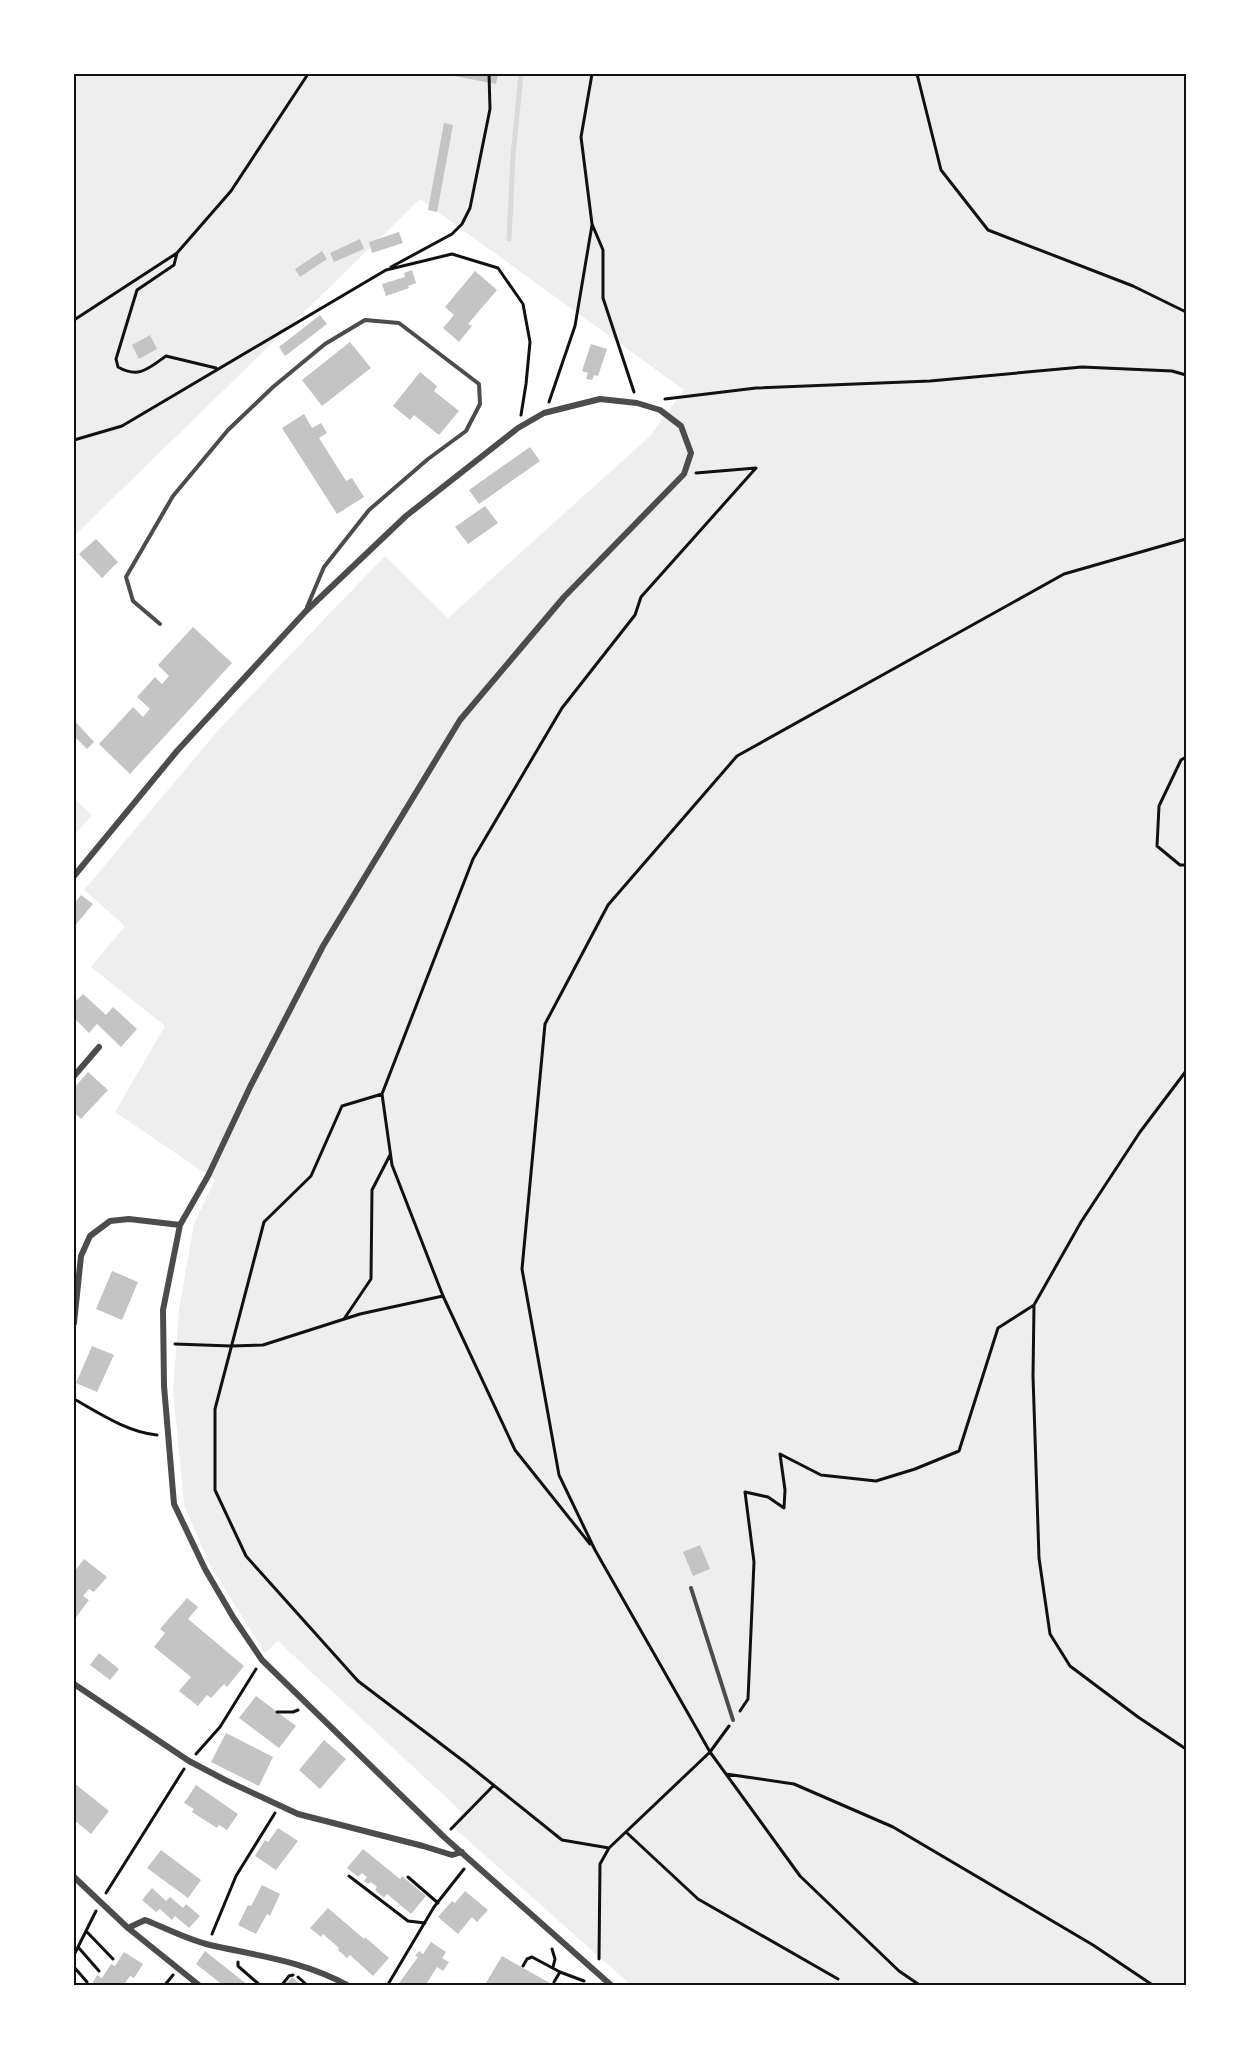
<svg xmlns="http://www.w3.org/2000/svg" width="1260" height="2059" font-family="'PT Sans',sans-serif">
	<rect width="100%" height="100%" fill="#fff"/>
	<path fill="#eee" d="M74 74H1186V1985H631L452 1826 463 1813 278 1641 265 1653 211 1567 184 1505 173 1390 179 1310 194 1224 215 1180 115 1112 165 1026 91 967 125 926 84 890 221 727 385 556 448 618 649 437 684 390 420 199 74 536Z
		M74 798 92 815 74 836Z"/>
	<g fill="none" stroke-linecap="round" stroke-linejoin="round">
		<path stroke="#d9d9d9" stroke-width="5" d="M509 239 513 156 521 74"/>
	</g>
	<path fill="#c4c4c4" d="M454 74H498L496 84 454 76Z
		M444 123 453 125 437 212 428 210Z
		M399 232 403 243 372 253 369 242Z
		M360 239 364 249 334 262 330 253Z
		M322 251 327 259 300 277 295 269Z
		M412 270 416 283 408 286 409 288 386 296 382 284 405 277 404 273Z
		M475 271 497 290 468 324 472 326 459 342 443 328 454 315 445 307Z
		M320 315 327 324 285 356 279 347Z
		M150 335 157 349 139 359 132 345Z
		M350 342 371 368 322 406 302 380Z
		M591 344 607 349 598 376 594 375 592 380 586 379 588 373 582 371Z
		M420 372 437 386 434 391 459 411 439 435 414 415 410 420 393 406Z
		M304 414 312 428 321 423 327 433 319 438 346 481 352 478 364 497 337 514 282 428Z
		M530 447 540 461 479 504 469 490Z
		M485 506 498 523 468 544 455 527Z
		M96 539 118 562 102 578 79 554Z
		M193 627 232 663 130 774 99 744 133 707 143 717 150 709 137 697 155 677 162 684 169 676 158 665Z
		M74 720 94 742 87 749 74 736Z
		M81 895 93 904 74 927V904Z
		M83 994 106 1015 113 1007 137 1029 121 1047 97 1024 89 1033 74 1018V997L77 1000Z
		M88 1072 108 1090 81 1119 74 1112V1088Z
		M112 1271 138 1282 122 1320 96 1309Z
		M92 1346 114 1355 97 1392 76 1383Z
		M700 1545 710 1569 693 1576 683 1552Z
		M84 1559 107 1577 94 1592 89 1589 83 1596 89 1600 74 1620V1572Z
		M187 1598 198 1607 188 1619 244 1666 227 1687 224 1684 211 1698 207 1695 198 1706 179 1691 191 1677 154 1647 165 1633 160 1629Z
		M99 1653 119 1669 110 1680 90 1665Z
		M256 1696 296 1726 279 1748 239 1718Z
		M226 1733 273 1757 259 1786 211 1762Z
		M324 1740 346 1759 320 1789 299 1770Z
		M74 1783 109 1811 91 1834 74 1820Z
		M196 1785 238 1814 227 1830 219 1825 217 1828 192 1812 194 1809 184 1803Z
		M278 1828 298 1841 276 1870 255 1856 265 1840 268 1842Z
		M363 1849 400 1879 402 1876 426 1896 411 1914 387 1894 384 1898 375 1890 377 1887 371 1882 368 1884 364 1881 367 1877 362 1873 358 1877 347 1868Z
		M161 1850 201 1880 188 1898 147 1868Z
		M262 1885 280 1894 270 1916 267 1914 256 1934 238 1925 248 1905 251 1906Z
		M152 1888 166 1901 170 1897 183 1908 186 1904 200 1916 189 1928 175 1916 172 1920 160 1909 156 1912 142 1900Z
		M465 1891 488 1910 477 1922 472 1917 458 1934 438 1917 452 1901 455 1903Z
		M328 1908 364 1939 365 1937 389 1958 373 1976 350 1955 347 1958 338 1950 339 1948 323 1934 321 1937 310 1928Z
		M431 1942 446 1952 442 1958 449 1962 443 1971 437 1967 425 1986 422 1984 420 1986H397L418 1957 415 1956 419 1951 423 1954Z
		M205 1951 249 1986H224L196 1964Z
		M124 1952 143 1964 134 1978 130 1976 123 1986H91L97 1975 102 1978 111 1964 115 1966Z
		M502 1956 555 1986H489L486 1983Z
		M292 1977 302 1986H284Z"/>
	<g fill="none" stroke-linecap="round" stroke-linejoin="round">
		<path stroke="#111" stroke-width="3" d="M592 74 581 137 592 224 603 250V298L634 392
			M917 74 941 170 988 230 1133 286 1186 312
			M177 253 174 265 137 290 116 359 118 367C139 379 149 368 166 356L216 368
			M391 267 452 234 462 224 470 208 490 109 489 74
			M74 320 177 253 231 191 308 74
			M665 399 756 388 930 381 1082 367 1172 371 1186 375
			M549 402 575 326 592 225
			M74 440 122 426 386 270 452 254 498 268 523 304 530 342 526 384 521 415
			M1186 757 1181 760 1159 806 1157 846 1180 865H1186
			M1186 1071 1140 1132 1081 1222 1034 1305 1033 1376 1039 1558 1050 1634 1070 1666 1138 1717 1186 1749
			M382 1094 392 1165 443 1296 515 1450 590 1544
			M344 1319 371 1279 372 1190 390 1155
			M175 1344 231 1346 263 1345 360 1314 443 1296
			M74 1399C99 1413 127 1432 157 1435
			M740 1711 748 1699 754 1562 745 1492 768 1497 784 1508 785 1490 780 1454 821 1475 876 1481 915 1469 959 1451 998 1328 1034 1305
			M277 1712H293L298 1710
			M196 1754 220 1727 256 1669
			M726 1774 794 1784 893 1827 1093 1945 1154 1986
			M451 1829 494 1785
			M626 1832 698 1899 838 1979
			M609 1848 562 1840 466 1763 358 1681 246 1556 215 1490V1409L264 1222 311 1176 342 1106 382 1094 473 859 562 708 635 615 641 597 756 468 696 473
			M349 1876 408 1921 425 1923
			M408 1877 438 1903
			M106 1893 184 1769
			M86 1931 113 1959
			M212 1934 236 1876 275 1813
			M78 1947 99 1971
			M552 1949 555 1959 553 1967
			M74 1955 96 1911
			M599 1959 600 1864 609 1848 710 1752 729 1726
			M238 1962V1966L261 1986
			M523 1966 527 1959 532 1957 560 1972 554 1982
			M74 1967 87 1982
			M560 1972 584 1981
			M298 1977 308 1986
			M164 1986 173 1975
			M281 1986 289 1976 293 1975
			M387 1986 434 1907 464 1869
			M921 1986 899 1971 800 1876 710 1752 595 1550 559 1475 522 1269 545 1024 608 905 737 756 1064 574 1186 539"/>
		<path stroke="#4c4c4c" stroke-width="4" d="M160 624 133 601 126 577 173 496 228 430 273 387 325 344 365 320 399 323 479 384 480 404 466 431 428 459 369 510 324 567 307 607
			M691 1588 733 1720"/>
		<path stroke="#4c4c4c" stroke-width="6" d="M74 876 177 751 306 611 406 516 518 428 544 413 600 399 637 403 660 410 681 426 691 453 684 474 564 597 460 720 323 946 250 1087 208 1176 180 1225 163 1310 164 1386 174 1504 205 1569 233 1617 262 1660 444 1837 612 1986
			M74 1076 99 1047
			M74 1323 81 1256 90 1236 110 1221 129 1219 180 1225
			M74 1684 189 1761 225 1780 298 1814 423 1846 452 1855 462 1852
			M74 1877 128 1928 200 1986
			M128 1928 145 1920C166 1928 188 1940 210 1945 259 1956 304 1961 349 1986"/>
	</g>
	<rect width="1260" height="2059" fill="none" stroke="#ffffff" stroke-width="150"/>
	<rect x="75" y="75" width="1110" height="1909" fill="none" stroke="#111" stroke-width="2"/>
</svg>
